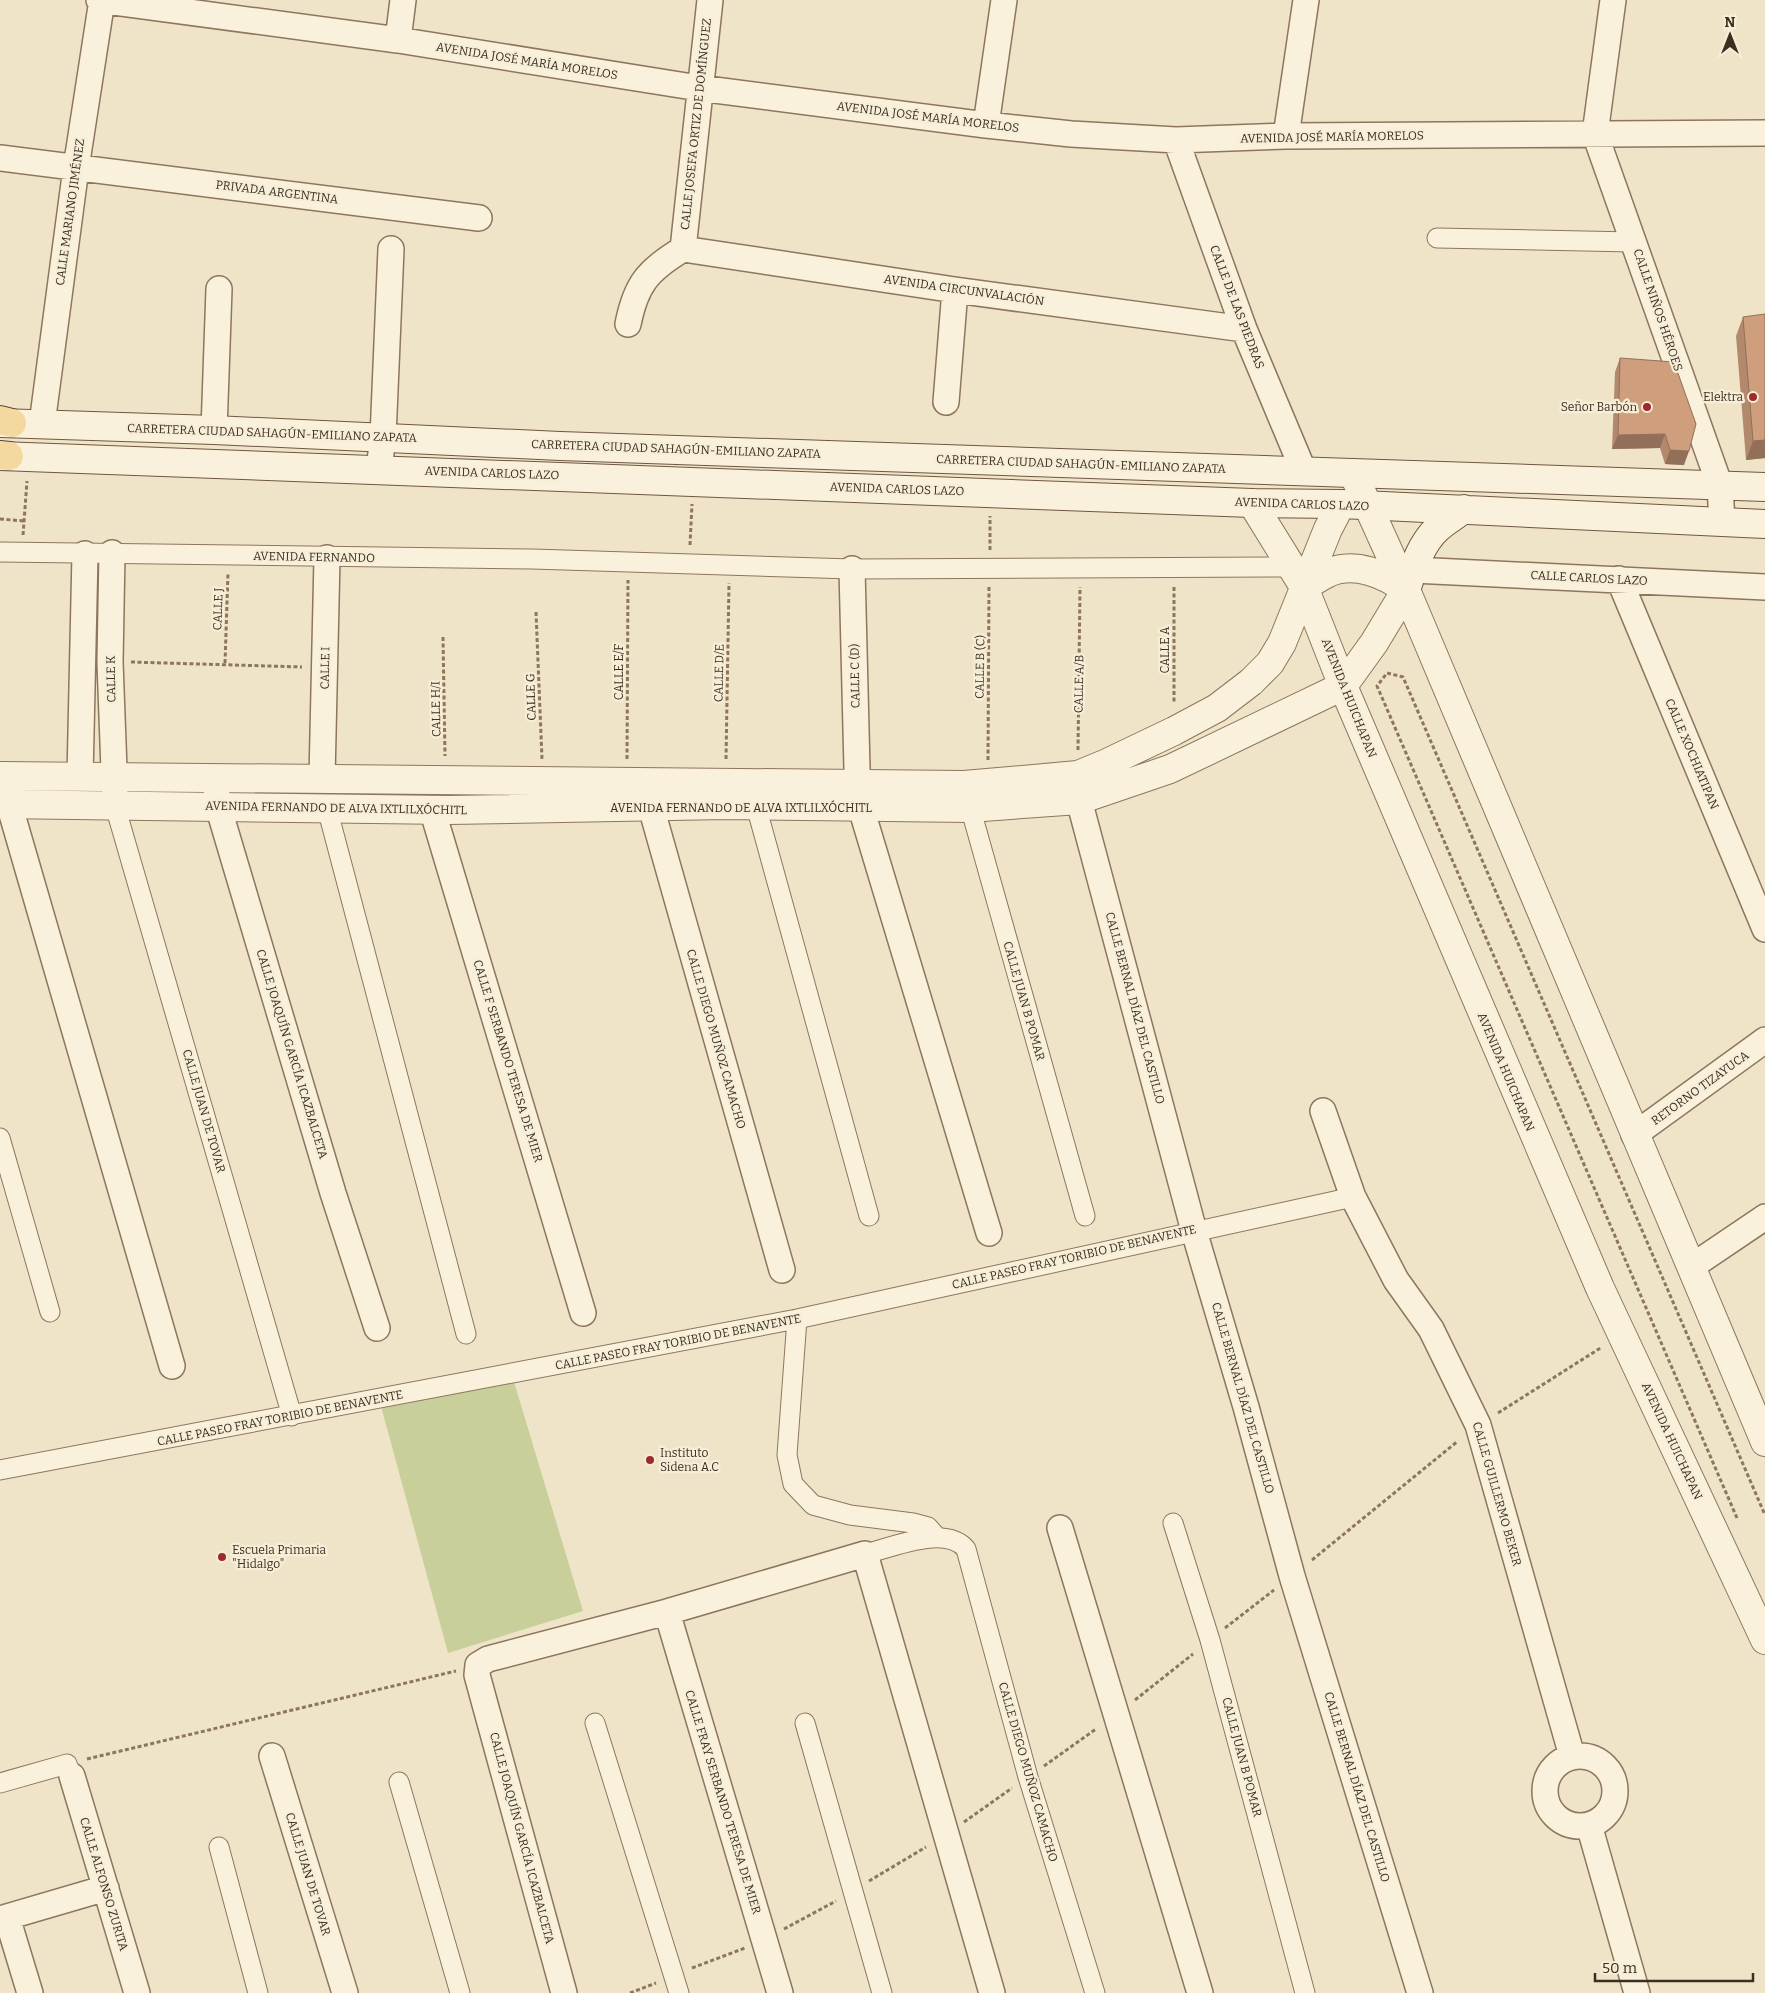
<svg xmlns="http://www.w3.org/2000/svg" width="1765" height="1993" font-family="Bitter,serif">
	<rect width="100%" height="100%" fill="#f0e4c8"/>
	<path fill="#c9cf9b" d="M511 1372 583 1611 448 1653 379 1399Z"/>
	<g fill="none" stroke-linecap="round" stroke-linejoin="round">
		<g stroke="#8d765c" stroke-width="21">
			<path id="pedestrian" d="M1437 238 1633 242
				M0 552 532 559 852 569 1293 567
				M753 795 869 1216
				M967 796 1085 1216
				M115 806 292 1416
				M327 808 466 1334
				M0 1138 50 1312
				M797 1319 787 1455 793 1484 813 1505 850 1515 913 1523 928 1527 936 1536
				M0 1470 797 1319 1353 1197
				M1173 1523 1210 1640 1305 1993
				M865 1554C891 1548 945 1524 966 1549L1028 1777 1095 1993
				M595 1723 679 1993
				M805 1723 882 1993
				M399 1782 460 1993
				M0 1783 67 1764 72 1776
				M219 1847 258 1993"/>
		</g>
		<g stroke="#8d765c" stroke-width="28">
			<path id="minor" d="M99 0 398 40 699 88 986 125 1071 134 1176 140 1286 136 1765 133
				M1613 0 1595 134 1720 486 1722 522
				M398 40 403 0
				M986 125 1004 0
				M1286 136 1306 0
				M1176 140 1244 329 1304 472
				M0 158 479 218
				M683 249 955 290 1244 329
				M683 249 710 0
				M628 324C636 284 648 270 683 249
				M946 402 955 290
				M42 424 76 168 102 0
				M214 430 219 289
				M379 469 383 437 391 249
				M112 553 110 662 115 797
				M852 569 857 769 861 808 989 1233
				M1413 570 1765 587
				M1619 579 1765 929
				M80 777 85 554
				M322 778 327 558
				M1078 781 1079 800 1194 1231 1246 1407 1292 1576 1420 1993
				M216 787 218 806 333 1193 377 1328
				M9 804 172 1366
				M651 807 782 1270
				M432 809 583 1313
				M1323 1111 1353 1197 1396 1280 1431 1329 1478 1425 1572 1756
				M1634 1135 1765 1040
				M1691 1267 1765 1217
				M1060 1528 1200 1993
				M667 1612 780 1993
				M1545 1791a35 35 0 1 1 70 0a35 35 0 1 1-70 0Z
				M272 1756 345 1993
				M72 1776 137 1993
				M1589 1825 1637 1993
				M7 1917 30 1993
				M0 1919 106 1888
				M564 1993 477 1675 478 1665 488 1659 667 1612 865 1554 992 1993"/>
		</g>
		<g stroke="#8d765c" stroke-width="30">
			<path id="tertiary" d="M1353 473 1406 590 1765 1442
				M1252 503 1304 587 1343 686 1600 1288 1765 1640
				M0 776 964 785 1078 775 1107 763 1174 731 1217 708 1251 682 1270 663 1282 643 1328 529 1341 504
				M0 804 449 810 725 805 969 808 1079 800 1170 769 1343 686 1374 643 1406 590C1385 574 1354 561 1328 573 1320 577 1312 582 1304 587"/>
		</g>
		<g stroke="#6f573f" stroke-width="30">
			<path id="secondary" d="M0 423 214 430 560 446 1765 487
				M0 456 1252 503 1341 504 1765 524
				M1406 590C1413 569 1421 543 1438 528 1446 521 1456 515 1464 509"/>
		</g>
		<g stroke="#5b4430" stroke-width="30">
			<path id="primary" d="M0 420 12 423
				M0 455 9 456"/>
		</g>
		<path stroke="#8d765c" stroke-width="3" stroke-dasharray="4 2.5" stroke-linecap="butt" d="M0 519 24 521
			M23 535 27 481
			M690 545 692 504
			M990 550V516
			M1174 587V703
			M536 612 542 759
			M443 637 445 756
			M131 662 302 667
			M225 663 228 573
			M1078 750 1080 587
			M627 759 628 580
			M726 759 729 583
			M988 760 989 586
			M1498 1413 1602 1347
			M1737 1518 1377 686 1387 673 1403 677 1765 1515
			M1312 1560 1458 1441
			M1225 1628 1274 1590
			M1135 1700 1193 1654
			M87 1759 456 1671
			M1044 1766 1096 1729
			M964 1822 1012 1788
			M869 1881 926 1847
			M784 1929 836 1901
			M692 1968 745 1948
			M630 1993 656 1983"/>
		<use href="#pedestrian" stroke="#faf1dc" stroke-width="19"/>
		<use href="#minor" stroke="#faf1dc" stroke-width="25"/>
		<use href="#tertiary" stroke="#faf1dc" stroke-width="28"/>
		<use href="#secondary" stroke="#faf1dc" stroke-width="28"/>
		<use href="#primary" stroke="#f3d9a0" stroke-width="28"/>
	</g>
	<path fill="#b2896c" d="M1743 317 1765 458 1746 460 1736 336Z
		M1620 358 1684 465 1665 464 1660 448 1612 449 1615 372Z"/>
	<path fill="#916f58" d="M1665 434 1660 448 1612 449 1618 435Z
		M1765 440V458L1746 460 1753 441Z
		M1670 450 1689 451 1684 465 1665 464Z"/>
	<path fill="#cf9f7d" stroke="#916f58" d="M1765 314V440L1753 441 1743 317Z
		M1620 358 1674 362 1696 424 1689 451 1670 450 1665 434 1618 435Z"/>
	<g fill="#9e2a2b" stroke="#f7eed8" stroke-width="2">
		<circle cx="1753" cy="397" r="5"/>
		<circle cx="1647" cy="407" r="5"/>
		<circle cx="650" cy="1460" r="5"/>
		<circle cx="222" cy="1557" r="5"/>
	</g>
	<g text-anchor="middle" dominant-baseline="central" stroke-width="4.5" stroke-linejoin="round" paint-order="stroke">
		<g font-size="12" fill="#3d2e20" stroke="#f7eed8">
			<text transform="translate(527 61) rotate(9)">AVENIDA JOSÉ MARÍA MORELOS</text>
			<text transform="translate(928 117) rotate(7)">AVENIDA JOSÉ MARÍA MORELOS</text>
			<text transform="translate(696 124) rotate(-84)">CALLE JOSEFA ORTIZ DE DOMÍNGUEZ</text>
			<text transform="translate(1332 137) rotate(-1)">AVENIDA JOSÉ MARÍA MORELOS</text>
			<text transform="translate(277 192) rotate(7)">PRIVADA ARGENTINA</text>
			<text transform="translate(70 212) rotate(-82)">CALLE MARIANO JIMÉNEZ</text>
			<text transform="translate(964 290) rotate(8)">AVENIDA CIRCUNVALACIÓN</text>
			<text transform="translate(1237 307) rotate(69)">CALLE DE LAS PIEDRAS</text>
			<text transform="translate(1658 310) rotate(71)">CALLE NIÑOS HÉROES</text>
			<text transform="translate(272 433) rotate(2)">CARRETERA CIUDAD SAHAGÚN-EMILIANO ZAPATA</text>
			<text transform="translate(676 449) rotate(2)">CARRETERA CIUDAD SAHAGÚN-EMILIANO ZAPATA</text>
			<text transform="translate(1081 464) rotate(2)">CARRETERA CIUDAD SAHAGÚN-EMILIANO ZAPATA</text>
			<text transform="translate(492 473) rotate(2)">AVENIDA CARLOS LAZO</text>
			<text transform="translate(897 489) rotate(2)">AVENIDA CARLOS LAZO</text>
			<text transform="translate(1302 504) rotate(2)">AVENIDA CARLOS LAZO</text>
			<text transform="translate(314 557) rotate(1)">AVENIDA FERNANDO</text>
			<text transform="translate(1589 578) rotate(3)">CALLE CARLOS LAZO</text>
			<text transform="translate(218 609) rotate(-88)">CALLE J</text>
			<text transform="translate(1165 650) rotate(-90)">CALLE A</text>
			<text transform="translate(980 667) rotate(-89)">CALLE B (C)</text>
			<text transform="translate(325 668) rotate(-89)">CALLE I</text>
			<text transform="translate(619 672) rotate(-90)">CALLE E/F</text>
			<text transform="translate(719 673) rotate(-89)">CALLE D/E</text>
			<text transform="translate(855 676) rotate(-91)">CALLE C (D)</text>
			<text transform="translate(111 679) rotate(-91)">CALLE K</text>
			<text transform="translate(1079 684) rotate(-89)">CALLE A/B</text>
			<text transform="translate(531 697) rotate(-92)">CALLE G</text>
			<text transform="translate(1349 698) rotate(68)">AVENIDA HUICHAPAN</text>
			<text transform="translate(436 709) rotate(-91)">CALLE H/I</text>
			<text transform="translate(1692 754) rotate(67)">CALLE XOCHIATIPAN</text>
			<text transform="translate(336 808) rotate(1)">AVENIDA FERNANDO DE ALVA IXTLILXÓCHITL</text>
			<text x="741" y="808">AVENIDA FERNANDO DE ALVA IXTLILXÓCHITL</text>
			<text transform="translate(1024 1001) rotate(74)">CALLE JUAN B POMAR</text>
			<text transform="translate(1135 1008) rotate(75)">CALLE BERNAL DÍAZ DEL CASTILLO</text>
			<text transform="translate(716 1039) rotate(74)">CALLE DIEGO MUÑOZ CAMACHO</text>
			<text transform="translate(292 1054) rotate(73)">CALLE JOAQUÍN GARCÍA ICAZBALCETA</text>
			<text transform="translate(508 1061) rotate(73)">CALLE F SERBANDO TERESA DE MIER</text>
			<text transform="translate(1506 1072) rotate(67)">AVENIDA HUICHAPAN</text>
			<text transform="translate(1700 1088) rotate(-36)">RETORNO TIZAYUCA</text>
			<text transform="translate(204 1111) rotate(74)">CALLE JUAN DE TOVAR</text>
			<text transform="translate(1074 1257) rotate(-13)">CALLE PASEO FRAY TORIBIO DE BENAVENTE</text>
			<text transform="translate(678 1342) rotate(-11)">CALLE PASEO FRAY TORIBIO DE BENAVENTE</text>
			<text transform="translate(1243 1398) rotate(74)">CALLE BERNAL DÍAZ DEL CASTILLO</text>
			<text transform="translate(280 1418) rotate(-11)">CALLE PASEO FRAY TORIBIO DE BENAVENTE</text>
			<text transform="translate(1672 1441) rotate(65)">AVENIDA HUICHAPAN</text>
			<text transform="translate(1497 1494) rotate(74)">CALLE GUILLERMO BEKER</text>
			<text transform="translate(1242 1757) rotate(75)">CALLE JUAN B POMAR</text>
			<text transform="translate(1028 1772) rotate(74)">CALLE DIEGO MUÑOZ CAMACHO</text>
			<text transform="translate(1357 1787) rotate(73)">CALLE BERNAL DÍAZ DEL CASTILLO</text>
			<text transform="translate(723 1802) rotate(73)">CALLE FRAY SERBANDO TERESA DE MIER</text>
			<text transform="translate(522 1838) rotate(75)">CALLE JOAQUÍN GARCÍA ICAZBALCETA</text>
			<text transform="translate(308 1874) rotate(73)">CALLE JUAN DE TOVAR</text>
			<text transform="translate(104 1884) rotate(73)">CALLE ALFONSO ZURITA</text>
		</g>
		<g font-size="12" fill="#3d2e20" stroke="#f7eed8" text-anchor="end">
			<text x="1743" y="397">Elektra</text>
			<text x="1637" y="407">Señor Barbón</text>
			<text x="660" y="1453" text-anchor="start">Instituto<tspan x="660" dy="14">Sidena A.C</tspan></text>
			<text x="232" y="1550" text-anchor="start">Escuela Primaria<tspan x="232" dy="14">"Hidalgo"</tspan></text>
		</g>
	</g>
	<g transform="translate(1730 35)" stroke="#f7eed8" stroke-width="4" paint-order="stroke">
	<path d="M0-4L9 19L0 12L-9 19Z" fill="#3d2e20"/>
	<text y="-8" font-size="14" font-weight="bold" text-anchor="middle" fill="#3d2e20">N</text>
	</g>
	<path d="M1595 1973v8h158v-8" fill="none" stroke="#3d2e20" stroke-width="2.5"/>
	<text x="1602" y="1973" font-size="15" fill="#3d2e20" stroke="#f7eed8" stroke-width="4" paint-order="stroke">50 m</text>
</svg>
